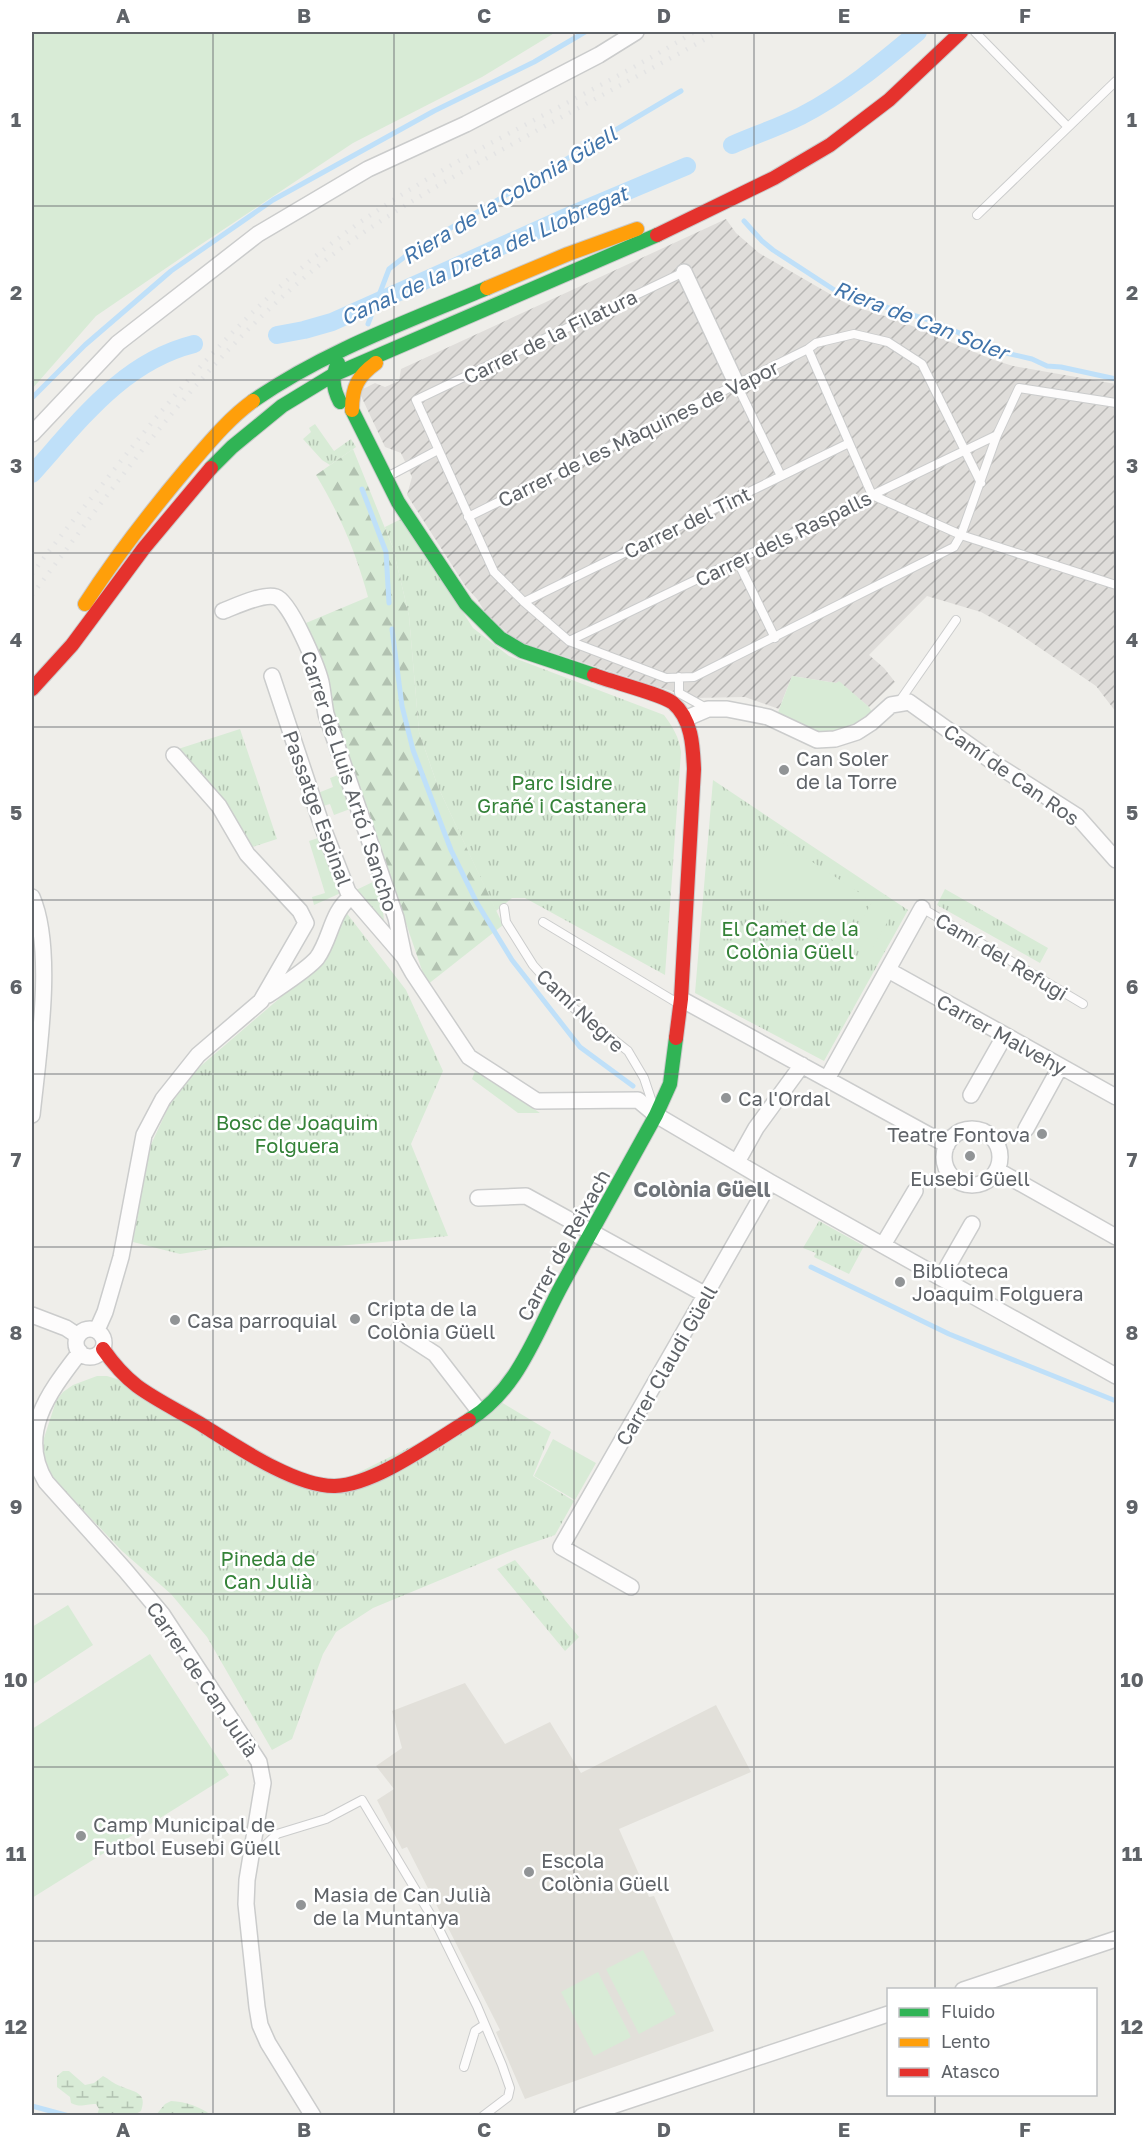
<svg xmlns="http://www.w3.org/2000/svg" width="1148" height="2147" font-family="'Golos Text',sans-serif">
	<defs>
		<pattern id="industrial-furrows" width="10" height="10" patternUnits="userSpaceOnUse" patternTransform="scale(1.5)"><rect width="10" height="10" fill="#dfddda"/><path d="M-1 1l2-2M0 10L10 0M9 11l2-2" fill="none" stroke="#b8b7b5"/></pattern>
		<pattern id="grass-tufts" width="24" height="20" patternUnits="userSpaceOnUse" patternTransform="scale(1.5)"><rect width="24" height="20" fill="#d8ebd6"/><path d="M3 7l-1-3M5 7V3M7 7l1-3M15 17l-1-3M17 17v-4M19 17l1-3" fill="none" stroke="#b2c2b1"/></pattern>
		<pattern id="forest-firs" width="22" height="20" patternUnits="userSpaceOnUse" patternTransform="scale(1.5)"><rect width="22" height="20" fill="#d8ebd6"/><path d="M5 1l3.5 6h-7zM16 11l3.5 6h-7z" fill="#b2c2b1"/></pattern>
		<pattern id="wetland-marsh" width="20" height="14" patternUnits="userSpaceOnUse" patternTransform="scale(1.5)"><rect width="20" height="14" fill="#d8ebd6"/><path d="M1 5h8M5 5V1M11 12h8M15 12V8" fill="none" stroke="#b2c2b1"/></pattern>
	</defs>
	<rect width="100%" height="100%" fill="#efeeea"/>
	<path fill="url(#industrial-furrows)" d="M726 219 736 233 759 253 849 305 898 320 991 359 1013 366 1116 384V712L1096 686 1012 629 981 612 927 596 869 655 884 668 895 682 869 707 839 682 836 683 792 676 779 709 745 697 693 698 516 641 485 612 477 599 466 587 407 495 412 477 401 453 385 447 361 396 363 389 375 383 385 387 399 381 401 369Z"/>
	<path fill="#e2e0da" d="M465 1683 505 1744 550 1722 581 1773 716 1705 751 1772 619 1829 649 1897 654 1896 714 2031 525 2099 496 2032 500 2030 407 1847 402 1849 377 1800 394 1789 376 1766 402 1748 392 1711Z"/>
	<path fill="url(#grass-tufts)" d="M315 424 334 451 351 439 356 447 330 465 322 460 303 439 311 432 309 428Z
		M403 518 473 628 509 656 664 715C673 727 679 737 681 752L665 975 525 898H512L496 911 438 787 419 732 409 616 393 548 385 527Z
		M240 729 277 839 249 848 175 750Z
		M713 780 908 910 824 1061 695 993Z
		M379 879 384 920 372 915 352 892Z
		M945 889 1048 948 1040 963 937 905Z
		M345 911 406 990 443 1071 411 1144 448 1236 338 1246 224 1247 180 1254 133 1242 147 1153 176 1091 189 1076 323 961Z
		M819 1221 864 1246 849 1274 814 1257 816 1253 803 1248Z
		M97 1376H107L120 1380 319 1492 501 1402 551 1432 533 1476 574 1501 555 1535 515 1549 373 1608 336 1632 323 1654 292 1739 272 1750 207 1637 171 1594 122 1551 63 1489 49 1472 43 1452 44 1438 56 1401 63 1392 73 1385Z
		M515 1560 579 1637 565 1651 497 1569Z"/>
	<path fill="url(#forest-firs)" d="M353 449 393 548 409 616 419 732 438 787 503 925 427 985 326 688V675L306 623 368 597C356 552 340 515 316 475Z"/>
	<path fill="url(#wetland-marsh)" d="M63 2071H69L85 2085 94 2083 103 2076C109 2079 114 2084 120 2086 134 2092 148 2092 141 2111L134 2115H97L99 2109 96 2104C85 2104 81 2108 71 2103L70 2097 57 2087V2076Z
		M171 2101C186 2102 199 2106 211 2115H156L165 2104Z"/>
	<path fill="#d8ebd6" d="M32 32H556L482 77 353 143 197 247 96 316 32 389Z
		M792 676 836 683 839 681 869 707 872 712C856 723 838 736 818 731 804 727 792 718 777 715Z
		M338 775 350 809 334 815 330 804 323 806 318 793 333 787 330 778Z
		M774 837 866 897 839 944 748 886Z
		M318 838 335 879 343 892 314 905 312 897 325 893 309 841Z
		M872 902 892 914 870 952 850 940Z
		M476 1069 540 1113H518L472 1079Z
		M553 1439 596 1463 575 1500 534 1476Z
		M68 1605 93 1645 32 1685V1627Z
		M150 1654 229 1775 32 1898V1729Z
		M643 1950 676 2014 639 2034 606 1969Z
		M598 1972 631 2037 594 2056 561 1992Z"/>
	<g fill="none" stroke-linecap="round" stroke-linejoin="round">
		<path stroke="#bfe0f9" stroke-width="5" d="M744 221 762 241 773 250 839 293 929 320 1006 353 1032 359 1047 366 1061 367 1116 379
			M368 324 389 269 412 251 681 91
			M32 398 85 345 171 271 273 200 434 111 534 62 585 32
			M362 489 386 552 389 603
			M392 629 402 706 413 750 451 850 477 903 512 960 580 1047 633 1086
			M811 1267 949 1334 1116 1401
			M32 2106 69 2116"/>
		<path stroke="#bfe0f9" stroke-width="18" d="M732 145C755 135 779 127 801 116 844 94 881 63 918 32
			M277 335 304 330 332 322 573 214 687 166
			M32 474C79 422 122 362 194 344"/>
		<g stroke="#cbcccc" stroke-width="10">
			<path id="lane" d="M975 32 1068 127
				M977 215 1116 81
				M684 272 416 400 494 572 524 602 569 641 666 678 694 677 954 547 961 535 997 435 1019 388 1116 403
				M808 349 872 495 961 535 1116 585
				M737 385 781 476
				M387 477 438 450
				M468 517 808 349 816 343 854 334 888 342 922 364 981 483
				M737 560 775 638
				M524 602 849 443
				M569 641 997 435
				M679 677V693L708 709
				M899 702 956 620
				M504 908 506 922 533 965 566 1002 628 1051 644 1078 654 1108
				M922 908 1083 1004
				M543 922 679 1004
				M253 1857 277 1834 326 1819 362 1800 439 1929 477 2006 502 2065 510 2088 508 2097 483 2116
				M464 2067 475 2031 484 2025"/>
		</g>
		<g stroke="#cbcccc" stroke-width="18">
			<path id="street" d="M684 272 737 385
				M32 434 118 343 258 234 368 169 466 124 599 55 636 32
				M223 611C236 606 263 593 276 597 290 601 317 666 321 682 323 692 324 704 326 714L396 918 404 956
				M272 676 321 823 348 892 404 957 413 973 469 1057 537 1101 638 1100 656 1115 770 1182 1116 1376
				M687 718 708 709H727L768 717 817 740 835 739 857 732 871 723 891 705 909 702 1000 767 1077 816 1116 860
				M32 897C55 950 38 1056 32 1115
				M888 970 1116 1097
				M268 995C281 986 308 969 317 958 331 939 331 912 351 897
				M681 999 947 1145
				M827 1079 922 908
				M971 1095 1005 1035
				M944 1157a28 28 0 1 1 56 0a28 28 0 1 1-56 0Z
				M1026 1129 1060 1067
				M737 1162 756 1128 802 1065
				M997 1170 1116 1237
				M478 1198 526 1196 706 1295
				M883 1245 915 1191
				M941 1278 972 1224
				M32 1315 66 1328 78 1336
				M76 1343a14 14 0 1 1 28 0a14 14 0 1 1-28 0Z
				M97 1330 105 1312 121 1257 144 1135 163 1099 198 1055 261 1001 306 923 300 911 247 854 219 806 174 755
				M398 1330 435 1354 476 1407
				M80 1352C51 1390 16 1433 46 1482L125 1570 162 1614 259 1762 263 1783 247 1880 246 1904 257 2007 260 2025 268 2043 313 2116
				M631 1587 561 1547 770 1182
				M963 1990 1116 1939
				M582 2116 888 2014"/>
		</g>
		<g stroke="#cacacb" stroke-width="16">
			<path id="fast" d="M338 363C331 377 333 389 340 402
				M253 401C325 351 407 322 487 288
				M352 410 398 502 466 604 500 638 522 651 594 675
				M211 468 232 447 282 406 333 375 657 235
				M469 1420C519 1389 536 1332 563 1283 594 1227 625 1171 656 1115L670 1084 676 1038"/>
		</g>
		<g stroke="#cacacb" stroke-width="16">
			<path id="slow" d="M487 288 568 254 637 229
				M352 410C352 387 358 376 376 363
				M85 604C116 556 151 511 188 467 208 444 228 419 253 401"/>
		</g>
		<g stroke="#cacacb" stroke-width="16">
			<path id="jam" d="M657 235 774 178 830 145 889 100 961 32
				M594 675C609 681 664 695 673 703 692 719 693 747 694 769L681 999 676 1038
				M32 689 72 645 144 548 211 468
				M103 1349C112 1362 124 1376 137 1386 156 1400 179 1411 199 1423 233 1444 295 1487 335 1486 375 1485 434 1441 469 1420"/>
		</g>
		<use href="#lane" stroke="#fdfcfc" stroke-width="8"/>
		<use href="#street" stroke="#fdfcfc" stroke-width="15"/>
		<use href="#fast" stroke="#30b455" stroke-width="14"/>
		<use href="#slow" stroke="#ff9f0a" stroke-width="14"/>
		<use href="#jam" stroke="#e5322d" stroke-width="14"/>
		<path stroke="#e4e4e4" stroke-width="4.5" stroke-dasharray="1.5 8" stroke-linecap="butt" d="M32 574C55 542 80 512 105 481 181 384 258 295 359 223 464 149 585 99 694 32
			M32 595C122 476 208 353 327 259 383 216 445 181 507 147 577 108 648 71 718 32"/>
	</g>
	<path fill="none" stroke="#5f6368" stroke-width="1.5" stroke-opacity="0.55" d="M213 32V2116M394 32V2116M574 32V2116M754 32V2116M935 32V1990M32 206H1116M32 380H1116M32 553H1116M32 727H1116M32 900H1116M32 1074H1116M32 1247H1116M32 1420H1116M32 1594H1116M32 1767H1116M32 1941H1116M935 2094V2116"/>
	<g fill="#919496" stroke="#fff" stroke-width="2">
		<circle cx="784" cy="770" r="6"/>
		<circle cx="726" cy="1098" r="6"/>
		<circle cx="1042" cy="1134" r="6"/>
		<circle cx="970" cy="1156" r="6"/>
		<circle cx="900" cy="1282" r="6"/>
		<circle cx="355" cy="1319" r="6"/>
		<circle cx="175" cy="1320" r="6"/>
		<circle cx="81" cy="1836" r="6"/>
		<circle cx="529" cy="1872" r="6"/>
		<circle cx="301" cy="1905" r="6"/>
	</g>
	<g text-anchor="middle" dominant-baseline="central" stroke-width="5" stroke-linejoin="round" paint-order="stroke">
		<g font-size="20" fill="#5f6368" stroke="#fff">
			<text transform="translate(550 336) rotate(-26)">Carrer de la Filatura</text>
			<text transform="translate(638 433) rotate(-26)">Carrer de les Màquines de Vapor</text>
			<text transform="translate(687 522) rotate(-26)">Carrer del Tint</text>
			<text transform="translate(783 538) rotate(-26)">Carrer dels Raspalls</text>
			<text transform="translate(1012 774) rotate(35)">Camí de Can Ros</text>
			<text transform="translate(350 781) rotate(72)">Carrer de Lluis Artó i Sancho</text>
			<text transform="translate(318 808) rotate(70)">Passatge Espinal</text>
			<text transform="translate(1002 956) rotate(31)">Camí del Refugi</text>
			<text transform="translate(581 1010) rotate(43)">Camí Negre</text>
			<text transform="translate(1002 1034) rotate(29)">Carrer Malvehy</text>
			<text transform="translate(563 1245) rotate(-61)">Carrer de Reixach</text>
			<text transform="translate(666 1365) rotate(-60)">Carrer Claudi Güell</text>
			<text transform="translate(203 1679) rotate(56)">Carrer de Can Julià</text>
		</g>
		<g font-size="20" fill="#5f6368" stroke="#fff" text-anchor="start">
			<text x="796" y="758">Can Soler<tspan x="796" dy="23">de la Torre</tspan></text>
			<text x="738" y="1098">Ca l'Ordal</text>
			<text x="1030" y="1134" text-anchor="end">Teatre Fontova</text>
			<text x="970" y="1178" text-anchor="middle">Eusebi Güell</text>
			<text x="912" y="1270">Biblioteca<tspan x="912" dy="23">Joaquim Folguera</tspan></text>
			<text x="367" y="1308">Cripta de la<tspan x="367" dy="23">Colònia Güell</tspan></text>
			<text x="187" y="1320">Casa parroquial</text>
			<text x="93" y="1824">Camp Municipal de<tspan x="93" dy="23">Futbol Eusebi Güell</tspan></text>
			<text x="541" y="1860">Escola<tspan x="541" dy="23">Colònia Güell</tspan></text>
			<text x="313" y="1894">Masia de Can Julià<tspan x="313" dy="23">de la Muntanya</tspan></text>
		</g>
		<g font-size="20" fill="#348238" stroke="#fff">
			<text x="562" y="782">Parc Isidre<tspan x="562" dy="23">Grañé i Castanera</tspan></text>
			<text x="790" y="928">El Camet de la<tspan x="790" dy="23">Colònia Güell</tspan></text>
			<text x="297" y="1122">Bosc de Joaquim<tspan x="297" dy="23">Folguera</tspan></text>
			<text x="268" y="1558">Pineda de<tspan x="268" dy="23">Can Julià</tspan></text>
		</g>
		<g font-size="21" font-style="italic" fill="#4174aa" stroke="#fff">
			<text transform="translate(509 195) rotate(-31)">Riera de la Colònia Güell</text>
			<text transform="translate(484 255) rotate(-24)">Canal de la Dreta del Llobregat</text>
			<text transform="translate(921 320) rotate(21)">Riera de Can Soler</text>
		</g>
		<g font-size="21" font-weight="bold" fill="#70757a" stroke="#fff">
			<text x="702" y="1189">Colònia Güell</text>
		</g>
	</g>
	<rect width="1148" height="2147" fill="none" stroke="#ffffff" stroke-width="66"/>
	<rect x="887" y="1988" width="210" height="108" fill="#ffffff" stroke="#bfc1c3" stroke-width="1.5"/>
	<rect x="899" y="2008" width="30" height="9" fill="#30b455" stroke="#bfc1c3" stroke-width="1.5"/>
	<text x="941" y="2018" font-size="18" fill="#5f6368">Fluido</text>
	<rect x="899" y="2038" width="30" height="9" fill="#ff9f0a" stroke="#bfc1c3" stroke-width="1.5"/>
	<text x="941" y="2048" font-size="18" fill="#5f6368">Lento</text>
	<rect x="899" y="2068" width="30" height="9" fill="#e5322d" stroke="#bfc1c3" stroke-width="1.5"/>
	<text x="941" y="2078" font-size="18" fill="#5f6368">Atasco</text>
	<rect x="33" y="33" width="1082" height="2081" fill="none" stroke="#5f6368" stroke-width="2"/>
	<g font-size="20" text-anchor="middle" font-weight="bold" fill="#5f6368">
		<text x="123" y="23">A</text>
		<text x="304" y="23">B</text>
		<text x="484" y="23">C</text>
		<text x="664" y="23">D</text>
		<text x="844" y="23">E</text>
		<text x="1025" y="23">F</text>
		<text x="16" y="127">1</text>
		<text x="1132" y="127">1</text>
		<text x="16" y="300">2</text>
		<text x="1132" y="300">2</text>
		<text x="16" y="473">3</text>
		<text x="1132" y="473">3</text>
		<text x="16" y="647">4</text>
		<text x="1132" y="647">4</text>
		<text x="16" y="820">5</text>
		<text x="1132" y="820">5</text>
		<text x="16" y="994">6</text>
		<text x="1132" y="994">6</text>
		<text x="16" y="1167">7</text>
		<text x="1132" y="1167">7</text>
		<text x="16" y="1340">8</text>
		<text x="1132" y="1340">8</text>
		<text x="16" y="1514">9</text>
		<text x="1132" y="1514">9</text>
		<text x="16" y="1687">10</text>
		<text x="1132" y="1687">10</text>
		<text x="16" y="1861">11</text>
		<text x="1132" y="1861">11</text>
		<text x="16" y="2034">12</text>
		<text x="1132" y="2034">12</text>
		<text x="123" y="2137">A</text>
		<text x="304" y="2137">B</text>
		<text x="484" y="2137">C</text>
		<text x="664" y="2137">D</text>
		<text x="844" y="2137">E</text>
		<text x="1025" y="2137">F</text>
	</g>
</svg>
